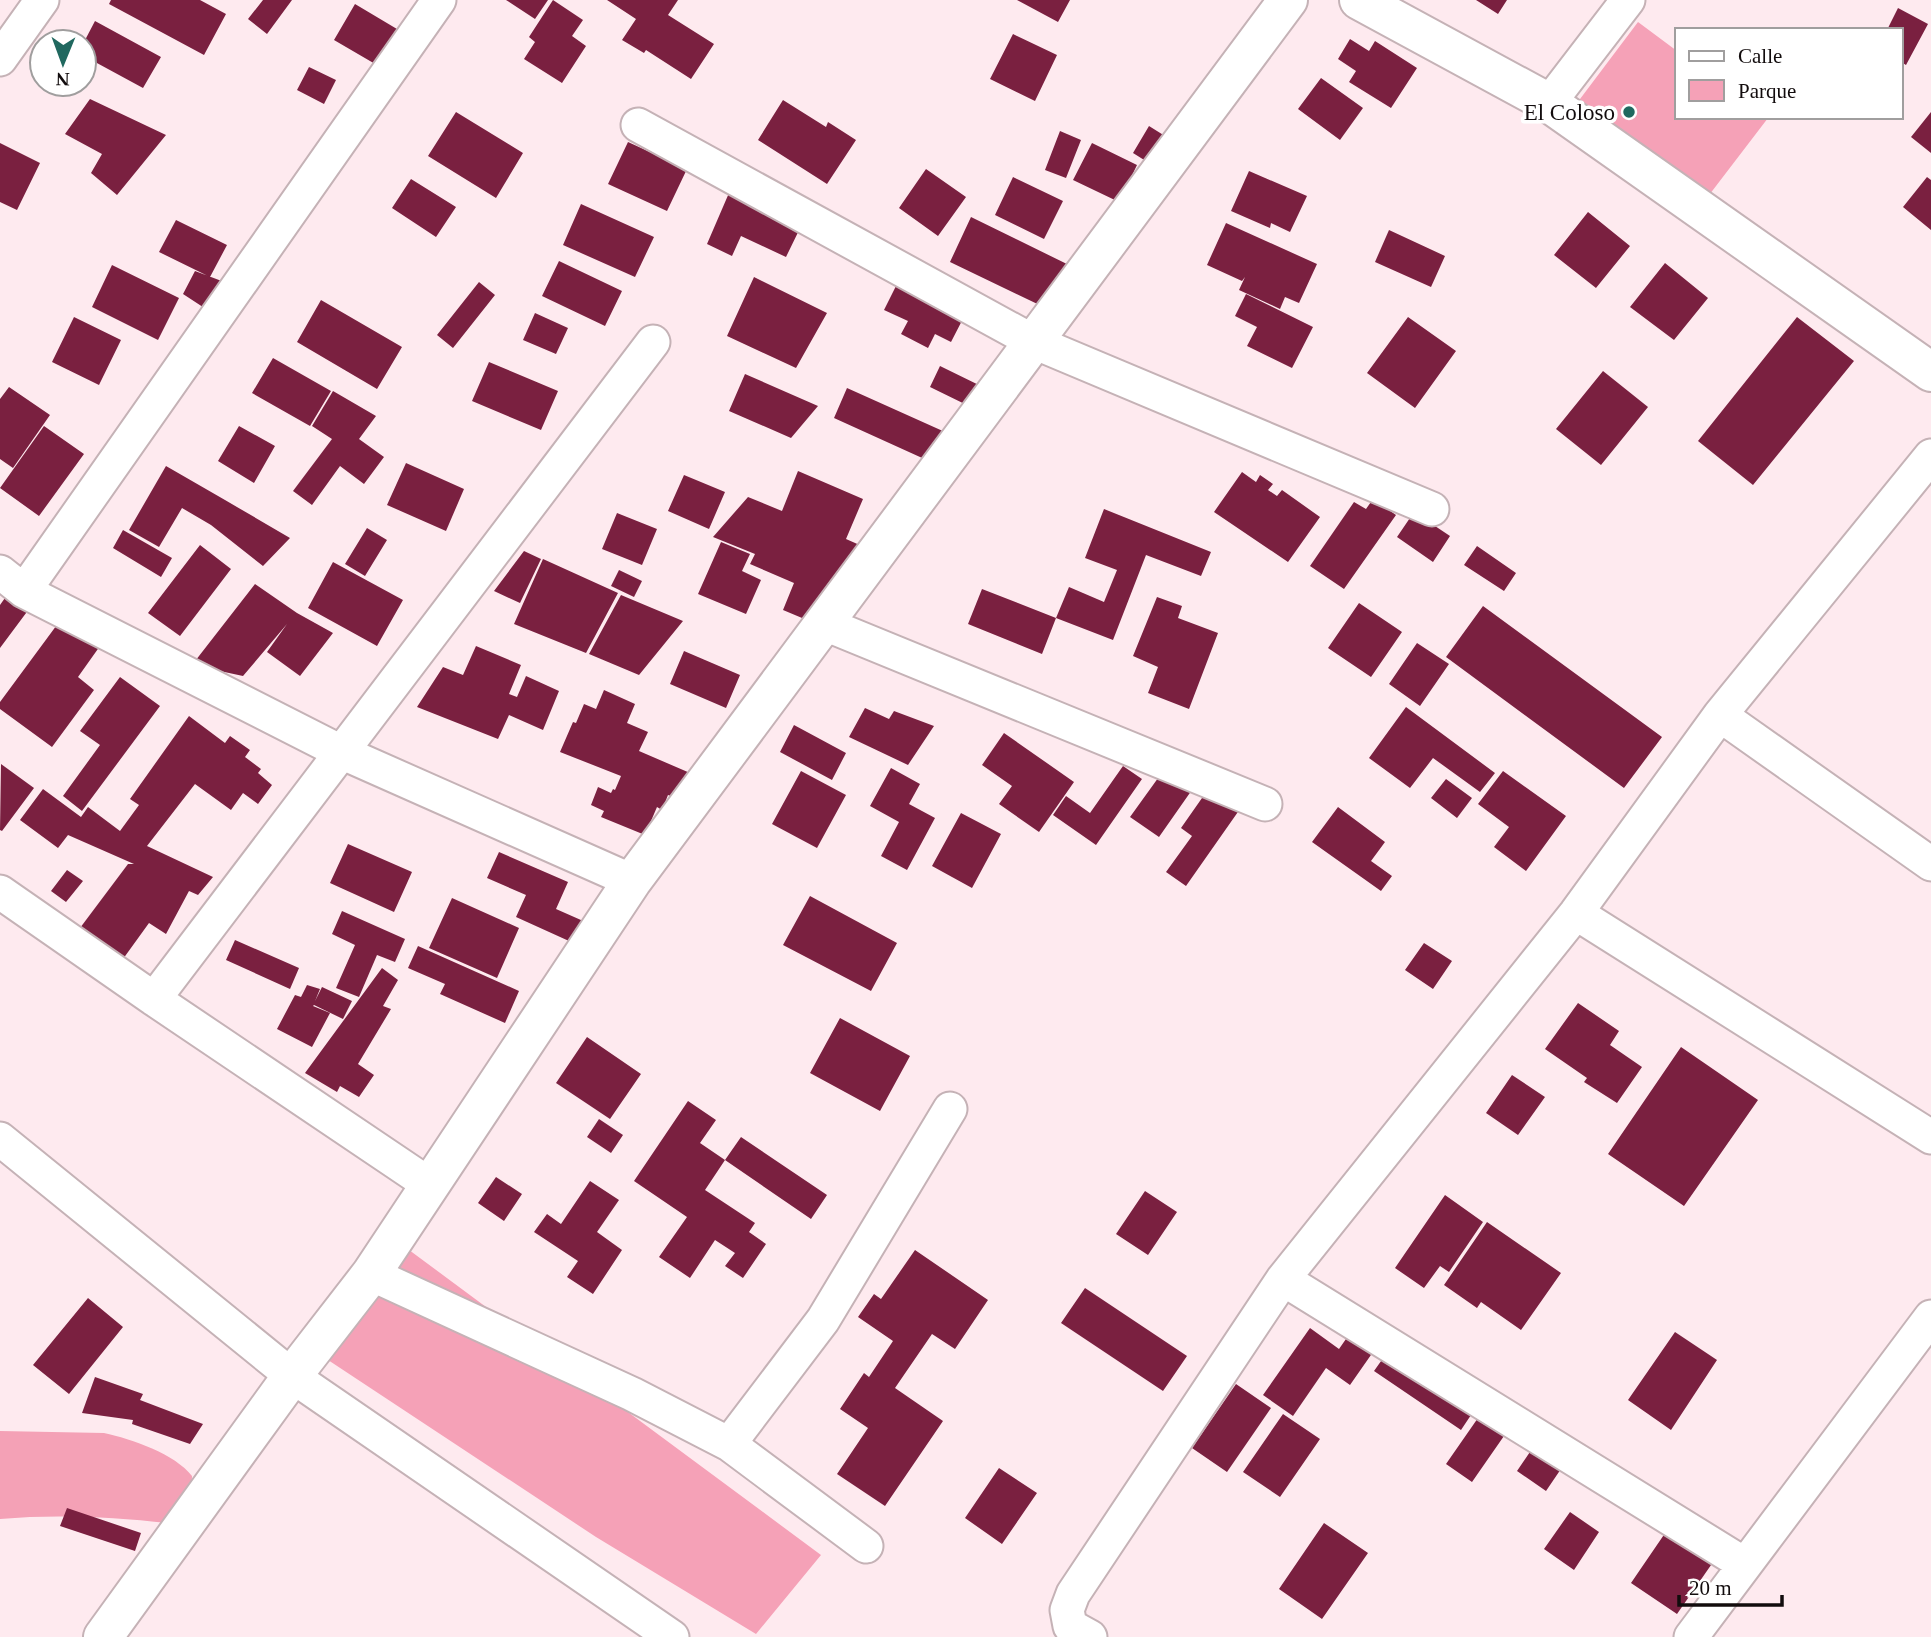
<svg xmlns="http://www.w3.org/2000/svg" width="1931" height="1637" font-family="'Times New Roman',serif">
	<rect width="100%" height="100%" fill="#feeaef"/>
	<path fill="#f5a1b7" d="M1638 22 1677 51V117L1768 118 1703 203 1574 107Z
		M401 1244 821 1555 756 1634 596 1537 325 1358Z"/>
	<path fill="#f4a1b6" d="M0 1431 104 1433C132 1439 175 1454 192 1476L191 1505 168 1523C111 1517 57 1514 0 1519Z"/>
	<path fill="#7a2040" d="M111 0H200L226 14 204 55 109 4Z
		M263 0H292L267 34 248 19Z
		M506 0H548L535 19Z
		M553 0 583 20 572 36 586 46 562 83 524 59 535 42 529 37Z
		M607 0H678L668 15 714 44 691 79 646 50 644 53 622 40 636 19Z
		M1017 0H1070L1058 22Z
		M1476 0H1507L1498 14Z
		M355 4 402 32 382 68 334 40Z
		M1898 8 1928 24 1906 65 1901 62V30H1887Z
		M95 21 161 57 143 88 84 56V42Z
		M1013 34 1057 55 1035 101 990 79Z
		M1350 39 1369 51 1375 41 1417 68 1391 108 1349 82 1356 71 1338 59Z
		M309 67 336 80 324 104 297 90Z
		M1321 78 1363 108 1340 140 1298 109Z
		M90 99 166 135 117 195 91 173 102 154 65 134Z
		M783 100 826 127 828 122 856 140 827 184 758 140Z
		M456 112 523 153 496 198 428 156Z
		M1931 112V153L1911 137Z
		M1149 126 1173 141 1157 168 1133 153Z
		M1060 131 1081 140 1066 178 1045 170Z
		M628 142 687 169 667 211 608 184Z
		M0 143 40 163 17 210 0 202Z
		M1092 143 1137 165 1119 202 1073 180Z
		M926 169 966 197 938 236 899 208Z
		M1249 171 1307 196 1290 232 1271 223 1270 228 1231 211Z
		M1013 177 1063 201 1044 239 995 215Z
		M1927 177 1931 180V230L1903 207Z
		M411 179 456 207 436 237 392 208Z
		M732 186 804 220 786 257 741 236 732 256 707 244Z
		M581 204 654 237 635 277 563 245Z
		M1588 212 1630 246 1596 288 1554 255Z
		M971 217 1071 266 1050 310 950 262Z
		M176 220 227 245 210 277 159 252Z
		M1226 223 1317 264 1299 303 1285 297 1280 309 1239 290 1245 277 1242 281 1207 265Z
		M1389 230 1445 256 1431 287 1375 262Z
		M559 261 622 291 605 326 542 296Z
		M1665 263 1708 298 1674 340 1630 307Z
		M112 265 179 298 158 340 92 307Z
		M195 271 227 283 209 311 183 294Z
		M901 276 968 309 951 342 935 334 928 348 901 334 908 321 884 310Z
		M754 277 827 313 796 368 727 336Z
		M479 282 495 295 453 348 437 335Z
		M1246 294 1313 327 1292 368 1247 346 1257 327 1235 316Z
		M321 300 402 347 377 389 297 342Z
		M535 313 568 328 556 354 523 340Z
		M74 317 121 340 99 385 52 362Z
		M1408 317 1456 351 1415 408 1367 373Z
		M1797 317 1854 361 1753 485 1698 441Z
		M273 358 331 391 310 426 252 393Z
		M489 362 558 391 541 430 472 401Z
		M940 366 987 389 977 410 930 387Z
		M1603 371 1648 407 1601 465 1556 429Z
		M745 374 818 406 791 438 729 411Z
		M9 387 50 415 13 468 0 459V399Z
		M847 388 945 432 931 462 834 418Z
		M333 391 376 416 359 439 384 457 364 484 340 466 312 505 293 491 332 439 312 426Z
		M44 426 84 454 39 516 0 488Z
		M239 426 275 446 254 483 218 461Z
		M406 463 464 489 446 531 387 505Z
		M166 466 225 500 290 538 263 566 211 525 182 508 159 547 129 530Z
		M798 471 863 499 846 539 871 550 814 623 783 610 794 583 750 564 755 554 713 537 748 497 782 511Z
		M1242 472 1256 482 1260 475 1273 484 1268 490 1277 496 1282 490 1320 517 1288 562 1214 512Z
		M684 475 725 492 709 529 668 511Z
		M1373 499 1396 515 1344 589 1310 566 1354 502 1366 509Z
		M1104 509 1211 552 1201 576 1146 555 1113 640 1056 618 1042 654 968 624 982 589 1056 618 1069 587 1104 602 1117 570 1085 558Z
		M1414 512 1450 536 1433 562 1397 537Z
		M617 513 657 529 642 565 602 549Z
		M367 528 387 540 365 576 345 564Z
		M123 530 172 558 161 577 113 548Z
		M721 542 750 554 742 571 761 580 746 614 698 594Z
		M200 545 231 569 180 636 148 613Z
		M1477 546 1516 573 1504 591 1464 565Z
		M524 551 541 559 520 603 494 591Z
		M543 559 618 593 586 653 514 624Z
		M333 562 403 600 377 646 308 608Z
		M619 570 642 581 634 597 611 586Z
		M255 584 297 613 333 633 300 676 267 652 287 624 243 676 192 665Z
		M14 585 35 601 0 648V605Z
		M621 595 683 621 639 675 589 654Z
		M1157 597 1182 606 1178 618 1218 633 1189 709 1148 693 1158 667 1133 656Z
		M1359 603 1402 632 1371 677 1328 648Z
		M1483 606 1662 737 1624 788 1446 657Z
		M62 618 100 646 78 677 94 690 52 747 0 709V702Z
		M1417 643 1449 664 1420 706 1389 684Z
		M476 646 521 665 509 694 517 697 526 676 559 691 543 730 509 715 498 739 417 707 443 667 463 675Z
		M684 651 740 675 726 708 670 684Z
		M120 677 160 706 82 811 63 796 100 745 80 731Z
		M604 690 635 704 627 723 648 732 639 751 697 776 676 798 668 795 662 810 657 807 645 835 601 817 604 811 591 805 598 787 611 793 613 789 615 790 621 776 560 752 573 722 576 723 584 704 596 709Z
		M1406 707 1495 773 1480 792 1433 758 1410 788 1369 758Z
		M865 708 889 719 894 711 934 726 908 765 849 737Z
		M189 716 225 743 230 736 250 750 245 757 261 769 258 773 272 785 258 804 243 793 231 810 195 784 147 846 213 877 198 895 189 891 166 934 149 923 123 959 80 928 128 864H134L68 835 58 848 20 820 43 789 81 817 88 807 120 831 139 805 130 799Z
		M794 725 846 753 832 780 780 752Z
		M1004 733 1074 782 1039 832 999 804 1012 786 982 765Z
		M1 764 34 788 2 831 0 830Z
		M1123 766 1142 779 1096 845 1053 815 1066 796 1090 813Z
		M1166 767 1194 787 1159 837 1130 817Z
		M891 768 920 784 909 804 935 818 907 870 881 856 899 822 870 806Z
		M801 771 846 795 817 848 772 824Z
		M1503 771 1566 816 1526 871 1494 847 1509 827 1478 804Z
		M1446 779 1472 798 1457 818 1431 798Z
		M1209 788 1240 809 1186 886 1166 872 1192 836 1181 828Z
		M1338 807 1385 842 1371 861 1392 876 1381 891 1312 842Z
		M961 813 1001 834 972 888 932 866Z
		M348 844 412 872 394 912 330 883Z
		M499 852 568 882 556 909 590 924 580 946 516 917 526 895 487 878Z
		M67 870 83 881 66 902 51 891Z
		M810 896 897 943 871 991 783 945Z
		M452 898 519 928 497 978 429 948Z
		M342 911 405 939 395 962 377 955 359 997 336 988 355 945 332 934Z
		M235 940 299 968 290 989 226 960Z
		M1424 943 1452 961 1433 989 1405 970Z
		M418 946 519 991 505 1023 440 994 445 984 408 968Z
		M382 968 398 980 383 1006 391 1009 358 1064 374 1075 359 1097 340 1086 337 1092 305 1073Z
		M307 985 320 989 315 1001 322 987 352 1001 343 1019 314 1005 313 1006 330 1013 312 1047 277 1029 295 995 301 997Z
		M1578 1003 1619 1031 1610 1045 1642 1067 1617 1103 1584 1082 1587 1078 1545 1049Z
		M840 1018 910 1056 880 1111 810 1073Z
		M587 1037 641 1074 610 1119 556 1083Z
		M1681 1047 1758 1100 1684 1206 1608 1154Z
		M1512 1075 1545 1097 1518 1135 1486 1113Z
		M688 1101 716 1120 700 1143 725 1160 705 1190 755 1223 749 1232 766 1244 743 1278 725 1266 735 1253 715 1240 690 1278 659 1257 687 1217 634 1181Z
		M599 1119 623 1135 611 1153 587 1137Z
		M741 1137 827 1195 811 1219 725 1160Z
		M496 1177 522 1194 504 1221 478 1203Z
		M590 1181 619 1200 597 1232 622 1250 593 1294 567 1277 578 1261 534 1232 547 1214 561 1224Z
		M1145 1191 1177 1212 1148 1255 1116 1234Z
		M1445 1195 1483 1222 1449 1272 1440 1266 1424 1288 1395 1268Z
		M1487 1222 1561 1273 1521 1330 1481 1302 1477 1308 1444 1285Z
		M915 1250 988 1300 955 1349 932 1334 895 1388 943 1421 885 1506 837 1474 868 1428 840 1409 864 1373 869 1377 893 1341 858 1317 874 1294 881 1299Z
		M1085 1288 1187 1356 1163 1391 1061 1323Z
		M88 1298 123 1327 69 1394 33 1365Z
		M1355 1326 1380 1342 1350 1385 1326 1368 1293 1416 1263 1395 1310 1328 1339 1349Z
		M1675 1332 1717 1360 1671 1430 1628 1400Z
		M1391 1347 1477 1406 1461 1430 1374 1371Z
		M95 1377 143 1394 140 1400 203 1424 190 1444 132 1424 133 1420 82 1413Z
		M1236 1384 1271 1408 1227 1472 1192 1448Z
		M1487 1405 1513 1423 1472 1482 1446 1464Z
		M1283 1414 1320 1439 1280 1497 1243 1472Z
		M1536 1443 1565 1463 1546 1491 1517 1471Z
		M999 1468 1037 1493 1002 1544 965 1518Z
		M67 1508 141 1533 135 1551 60 1526Z
		M1570 1512 1599 1532 1574 1570 1544 1549Z
		M1324 1523 1368 1553 1322 1619 1279 1589Z
		M1672 1523 1718 1555 1677 1614 1631 1583Z"/>
	<g fill="none" stroke-linecap="round" stroke-linejoin="round">
		<g stroke="#c5b2b6" stroke-width="37">
			<path id="street" d="M0 59 42 0
				M1549 103 1628 0
				M638 125 1034 342 1432 509
				M0 572 24 591 341 752 632 881
				M24 591 439 0
				M825 624 1265 804
				M1720 715 1931 864
				M0 892 154 999 430 1185
				M1576 913 1931 1137
				M154 999 653 342
				M0 1139 292 1376 672 1637
				M371 1274 632 1394 729 1444 866 1546
				M1283 1279 1744 1564
				M729 1444 823 1320 950 1109
				M1090 1637 1070 1626 1067 1610 1073 1594 1283 1279 1576 913 1720 715 1931 456
				M1691 1637 1931 1317"/>
		</g>
		<g stroke="#c5b2b6" stroke-width="42">
			<path id="secondary" d="M1359 0 1549 103 1931 372
				M103 1637 292 1376 371 1274 632 881 1288 0"/>
		</g>
		<use href="#street" stroke="#fff" stroke-width="33"/>
		<use href="#secondary" stroke="#fff" stroke-width="38"/>
	</g>
	<circle fill="#20685f" stroke="#fff" stroke-width="2.5" cx="1629" cy="112" r="7"/>
	<g text-anchor="middle" dominant-baseline="central" stroke-width="7" stroke-linejoin="round" paint-order="stroke">
		<g font-size="23" fill="#120c0d" stroke="#fff" text-anchor="end">
			<text x="1615" y="112">El Coloso</text>
		</g>
	</g>
	<rect x="1675" y="28" width="228" height="91" fill="#ffffff" stroke="#a09e9e" stroke-width="2"/>
	<rect x="1689" y="51" width="35" height="10" fill="#ffffff" stroke="#a09e9e" stroke-width="2"/>
	<text x="1738" y="63" font-size="21" fill="#120c0d">Calle</text>
	<rect x="1689" y="80" width="35" height="21" fill="#f5a1b7" stroke="#a09e9e" stroke-width="2"/>
	<text x="1738" y="98" font-size="21" fill="#120c0d">Parque</text>
	<g transform="translate(63 63) rotate(181)"><circle r="33" fill="#ffffff" stroke="#a09e9e" stroke-width="2"/>
	<path d="M0-5L12 26L0 18L-12 26Z" fill="#20685f"/>
	<text y="-10" font-size="19" font-weight="bold" text-anchor="middle" fill="#120c0d">N</text>
	</g>
	<path d="M1679 1595v10h103v-10" fill="none" stroke="#120c0d" stroke-width="3.5"/>
	<text x="1689" y="1595" font-size="21" fill="#120c0d" stroke="#ffffff" stroke-width="5" paint-order="stroke">20 m</text>
</svg>
